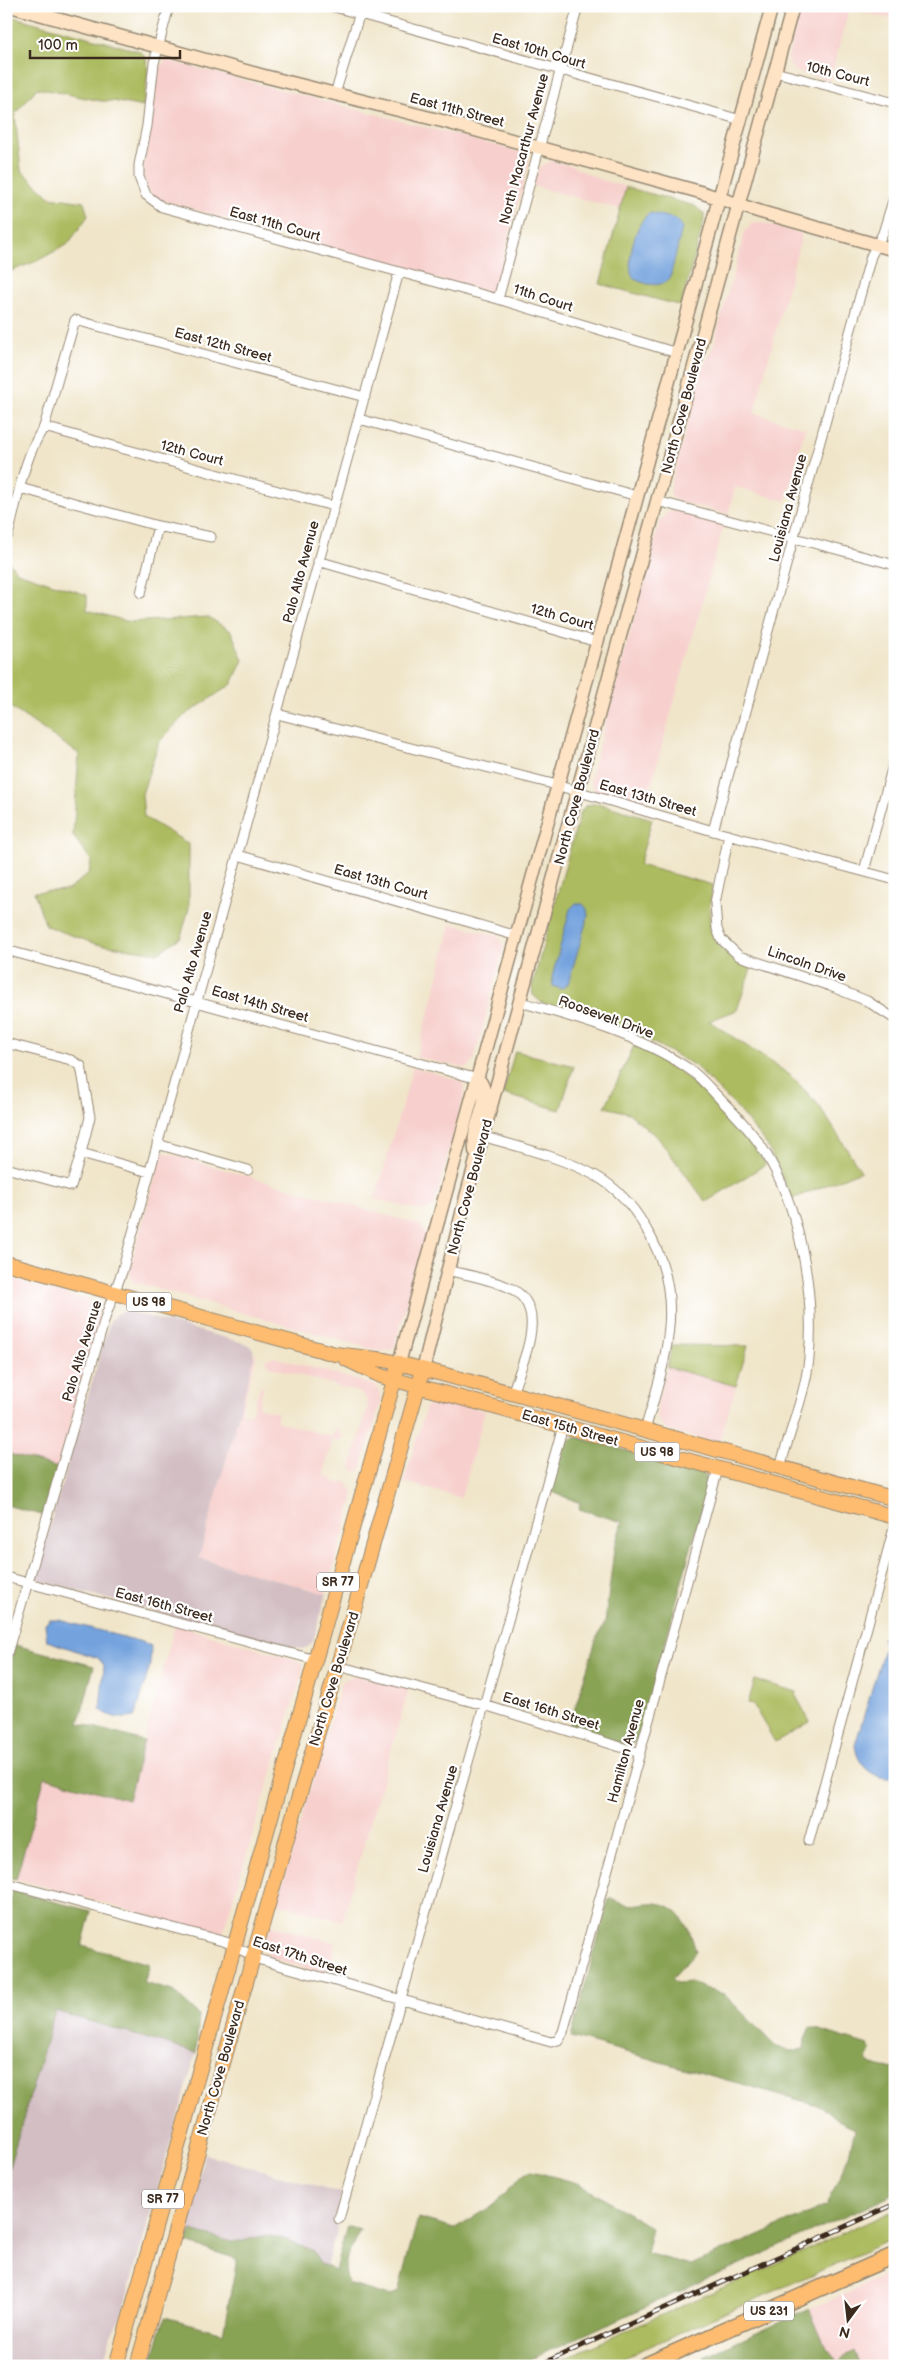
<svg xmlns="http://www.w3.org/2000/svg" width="901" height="2372" font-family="'Balsamiq Sans',sans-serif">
	<rect width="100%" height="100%" fill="#fff"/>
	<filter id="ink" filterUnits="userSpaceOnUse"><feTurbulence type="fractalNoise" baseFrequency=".02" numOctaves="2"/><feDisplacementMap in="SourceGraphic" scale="10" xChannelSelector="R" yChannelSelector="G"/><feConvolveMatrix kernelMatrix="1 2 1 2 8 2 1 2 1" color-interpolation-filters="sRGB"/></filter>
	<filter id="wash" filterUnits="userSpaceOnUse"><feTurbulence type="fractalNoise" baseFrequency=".0096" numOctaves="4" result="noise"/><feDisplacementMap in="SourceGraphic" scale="20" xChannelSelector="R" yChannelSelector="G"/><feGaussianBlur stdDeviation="1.12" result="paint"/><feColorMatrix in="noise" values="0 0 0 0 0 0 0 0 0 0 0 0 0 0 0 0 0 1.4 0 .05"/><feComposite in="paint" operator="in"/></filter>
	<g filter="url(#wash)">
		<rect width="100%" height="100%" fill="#f0e5c9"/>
		<path fill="#f7d0cd" d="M801 6H895V20L849 9 830 80 795 71 788 63V56Z
			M166 60 525 153 529 158V163L495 287 489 292H483L155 198 145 186 143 172 159 67Z
			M551 161 572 166 599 179 626 187 620 209 533 186 539 167Z
			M760 222 802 234 754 413 805 428 786 501 735 487 728 514 677 501 671 496 670 488 701 373 713 347 745 232 751 224Z
			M676 511 724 524 645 806 598 792 592 787 590 779 660 522 667 512Z
			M451 924 497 936 504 946 474 1060 470 1066 464 1068 416 1057 433 998Z
			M413 1067 458 1080 463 1084 465 1090 435 1203 432 1208 423 1211 375 1199Z
			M162 1152 421 1225 426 1234 394 1348 382 1352 134 1282 130 1276V1268Z
			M6 1278 89 1301 94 1304 98 1312 100 1320 97 1329 58 1468 6 1453Z
			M255 1352 256 1357 241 1412 251 1414 261 1385 263 1388 258 1407 278 1413 276 1421 332 1437 335 1430 337 1429 342 1437 341 1441 333 1439 323 1475 333 1478V1481L342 1484 343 1481 346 1482 354 1494 326 1594 199 1558Z
			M273 1357 374 1385 378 1389 381 1401 361 1469 355 1472 351 1468 368 1406 365 1396 359 1392 270 1367 266 1360Z
			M667 1367 736 1386 719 1443 667 1430 660 1423 657 1416V1405Z
			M438 1399 485 1411 461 1498 404 1482 426 1407 431 1401Z
			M175 1625 296 1660 302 1665 303 1670 222 1935 16 1879 45 1777 128 1800Z
			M356 1676 409 1688 342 1921 277 1903 341 1684 344 1680Z
			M270 1925 336 1943 327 1975 269 1957 264 1946Z
			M895 2271V2366H834L809 2309Z"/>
		<path fill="#d2bec3" d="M126 1311 248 1344 253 1349 254 1358 199 1558 326 1594 313 1641 308 1647 301 1649 264 1641 34 1579 110 1321 116 1314Z
			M55 2011 196 2053 121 2317 111 2335 102 2366H6V2177Z
			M205 2154 342 2193 333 2224 338 2225 323 2278 181 2238Z"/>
		<path fill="#acbb5e" stroke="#74723e" d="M6 15 139 51C155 61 144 92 143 107L113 101H101L37 88 15 114 21 170 50 197 84 202 88 216 68 244 37 261 6 273Z
			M626 187 695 206 704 214V221L681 306 600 284Z
			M6 558 17 572 87 595V610L130 622 208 617 231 631 243 660 232 684 184 716 159 742 142 794 144 817 189 844V908L181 937 158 953 96 944 46 926 34 892 68 890 89 873 91 860 73 836 79 754 6 704Z
			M597 803 652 819 639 865 713 885C705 926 709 951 752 966L737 1010 709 1021 790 1075 818 1104 861 1171 792 1199 767 1145 735 1106 694 1065 637 1034 541 1002 533 995 532 986 580 813 585 806Z
			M634 1046C693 1071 729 1114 766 1164L706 1202 659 1139 629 1113 605 1107Z
			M515 1051 574 1066 560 1110 503 1094Z
			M672 1345 748 1346 736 1386 667 1367Z
			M755 1680 797 1692 796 1696 810 1722 775 1742 753 1705 748 1703Z
			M895 2210V2238L890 2240 605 2366H548Z"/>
		<path fill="#89a355" stroke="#62663a" d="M576 1437 697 1470C707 1474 708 1479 707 1489L641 1732C639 1737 637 1742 631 1744 618 1746 583 1731 569 1727L597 1637 605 1623 614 1550 622 1522 579 1509 580 1503 550 1491C554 1475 557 1441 576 1437Z
			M6 1453 58 1468 42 1515 6 1505Z
			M15 1645 94 1666 79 1723 144 1741 128 1800 45 1777 16 1879 6 1877V1676Z
			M13 1891 91 1911 82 1946 150 1964 144 1983 173 1991 199 2015 196 2053 55 2011 6 2177V1916Z
			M609 1898C636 1912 640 1899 662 1904 682 1908 692 1935 696 1952L672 1978 677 1983 691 1982 709 1990 724 1994 773 2044 790 2051 804 2049 805 2038 810 2027 868 2045 871 2051 867 2060C874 2066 885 2070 895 2068V2194L515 2366H150L165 2317 223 2333 237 2259 187 2243 191 2231 229 2241H243L266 2235 288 2240 312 2250 321 2264 335 2270 347 2226 360 2230 347 2256 345 2270 348 2284 389 2296 398 2292 418 2218 455 2228 492 2206 524 2174 532 2171 578 2183 652 2228 646 2253 691 2265 827 2205 849 2155 855 2128 836 2119 821 2106 571 2037Z
			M809 2309 826 2348 837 2361 843 2356 854 2352 860 2366H708L704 2357Z"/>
		<path fill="#73a2dd" stroke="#57667e" d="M651 213 676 219 682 228 670 278C660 289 645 284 634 279 624 267 636 217 651 213Z
			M575 904H583L587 909 588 916 568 984 561 989 553 986 552 977 570 909Z
			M895 1619V1778C874 1780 857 1766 855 1745L885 1645 882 1638 886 1636Z
			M50 1620H60L142 1642 151 1646 150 1665 137 1711 134 1717C122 1720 108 1717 100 1709L104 1665 98 1658 47 1641 45 1624Z"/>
	</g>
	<g filter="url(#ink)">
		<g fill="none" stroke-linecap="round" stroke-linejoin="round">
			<g stroke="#968874" stroke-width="11">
				<path id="minor" d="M169 6 154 63 147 126 139 165V177L146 195 162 207 498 299 677 353
					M331 6 741 120
					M775 72 895 103
					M335 94 362 6
					M498 299 578 6
					M359 419 637 496
					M44 427 333 506
					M20 488 158 526 211 537
					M657 501 895 565
					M8 535C18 499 23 458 44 427L75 320 365 397
					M318 561 597 642
					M141 593 158 526
					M277 714 549 783 713 831 895 880
					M713 831 871 256 883 233 895 194
					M729 835 715 903 717 929 721 939 739 956 830 986 867 1001 895 1019
					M238 855 517 936
					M864 871 895 758
					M6 950 478 1079
					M520 1002C577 1018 639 1035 689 1069 701 1077 711 1090 721 1100 736 1115 752 1132 763 1149 800 1206 815 1291 809 1358 806 1392 789 1433 780 1468
					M6 1043 71 1060 81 1066 90 1117 81 1153
					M478 1135C512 1145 565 1158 596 1176 617 1188 633 1206 645 1227 688 1296 666 1358 645 1430
					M157 1144 248 1170
					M6 1168 71 1186 81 1153 149 1172
					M447 1270C467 1275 489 1279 508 1287 552 1306 522 1361 512 1394
					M6 1577 316 1660
					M6 1657 106 1315 122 1272 399 272
					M338 1666 484 1705 640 1753
					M809 1841 895 1524
					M6 1883 226 1942 261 1960 551 2042 558 2040 563 2032 718 1469
					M339 2219 563 1426"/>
			</g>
			<g stroke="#968874" stroke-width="15">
				<path id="secondary" d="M10 6 264 76 446 122 700 192 761 212 895 250
					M475 1151C475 1146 474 1140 475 1135 477 1118 493 1094 478 1079
					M399 1363 772 6
					M423 1370 466 1197 793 6"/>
			</g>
			<g stroke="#968874" stroke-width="16">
				<path id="primary" d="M6 1263 335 1354 385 1360 442 1374 895 1499
					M346 1359 381 1376 895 1517
					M116 2366 399 1363
					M137 2366 292 1820 343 1648 423 1370"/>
			</g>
			<g stroke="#968874" stroke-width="18">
				<path id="trunk" d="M644 2366 895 2255"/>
			</g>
			<use href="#minor" stroke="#fff" stroke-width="9"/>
			<use href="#secondary" stroke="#fee4c5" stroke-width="12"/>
			<use href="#primary" stroke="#fdbc6f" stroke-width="14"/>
			<use href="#trunk" stroke="#fdbc6f" stroke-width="15"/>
			<g stroke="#3b2a1e" stroke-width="5">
				<path id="rail" d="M537 2366 895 2204"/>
			</g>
			<use href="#rail" stroke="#fff" stroke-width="3" stroke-dasharray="9" stroke-linecap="butt"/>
		</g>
	</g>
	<g text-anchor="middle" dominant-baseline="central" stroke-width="4.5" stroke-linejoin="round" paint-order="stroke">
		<g fill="#fff" stroke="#766a62" stroke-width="1">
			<rect x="126.5" y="1292.5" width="45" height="19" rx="4"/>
			<rect x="634.5" y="1442.5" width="45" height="19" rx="4"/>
			<rect x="317" y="1572.5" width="42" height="19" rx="4"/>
			<rect x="142" y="2189.5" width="42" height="19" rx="4"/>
			<rect x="744" y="2301.5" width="50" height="19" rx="4"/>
		</g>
		<g font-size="12" font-weight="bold" fill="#3b2a1e">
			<text x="149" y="1302">US 98</text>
			<text x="657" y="1452">US 98</text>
			<text x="338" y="1582">SR 77</text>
			<text x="163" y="2199">SR 77</text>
			<text x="769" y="2311">US 231</text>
		</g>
		<g font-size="14" fill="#3b2a1e" stroke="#fff">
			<text transform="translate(539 51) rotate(16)">East 10th Court</text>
			<text transform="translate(838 74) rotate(14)">10th Court</text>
			<text transform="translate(457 110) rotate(15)">East 11th Street</text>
			<text transform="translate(524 149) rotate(-75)">North Macarthur Avenue</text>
			<text transform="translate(275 224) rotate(16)">East 11th Court</text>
			<text transform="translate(543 298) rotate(18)">11th Court</text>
			<text transform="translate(223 345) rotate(15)">East 12th Street</text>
			<text transform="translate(684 406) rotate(-75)">North Cove Boulevard</text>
			<text transform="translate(192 453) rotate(15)">12th Court</text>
			<text transform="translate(788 508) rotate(-75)">Louisiana Avenue</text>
			<text transform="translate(301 572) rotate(-75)">Palo Alto Avenue</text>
			<text transform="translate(562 617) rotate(16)">12th Court</text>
			<text transform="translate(577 797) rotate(-75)">North Cove Boulevard</text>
			<text transform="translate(648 798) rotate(16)">East 13th Street</text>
			<text transform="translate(381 882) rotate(16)">East 13th Court</text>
			<text transform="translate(193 962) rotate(-74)">Palo Alto Avenue</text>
			<text transform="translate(807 964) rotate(19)">Lincoln Drive</text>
			<text transform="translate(260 1004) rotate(16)">East 14th Street</text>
			<text transform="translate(606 1017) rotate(20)">Roosevelt Drive</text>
			<text transform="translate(470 1187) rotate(-75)">North Cove Boulevard</text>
			<text transform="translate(82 1351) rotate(-73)">Palo Alto Avenue</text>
			<text transform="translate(570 1428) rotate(16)">East 15th Street</text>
			<text transform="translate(164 1605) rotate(15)">East 16th Street</text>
			<text transform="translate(334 1679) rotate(-73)">North Cove Boulevard</text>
			<text transform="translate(551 1711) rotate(17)">East 16th Street</text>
			<text transform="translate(626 1751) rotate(-75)">Hamilton Avenue</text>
			<text transform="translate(438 1819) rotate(-74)">Louisiana Avenue</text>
			<text transform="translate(300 1956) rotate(18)">East 17th Street</text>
			<text transform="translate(221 2068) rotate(-74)">North Cove Boulevard</text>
		</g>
	</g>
	<rect width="901" height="2372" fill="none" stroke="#fff" stroke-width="25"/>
	<g transform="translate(848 2320) rotate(195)" stroke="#ffffff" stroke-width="4" paint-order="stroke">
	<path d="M0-4L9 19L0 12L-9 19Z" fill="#3b2a1e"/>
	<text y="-8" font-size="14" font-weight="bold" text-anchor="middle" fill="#3b2a1e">N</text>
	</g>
	<path d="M30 50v8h150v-8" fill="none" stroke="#3b2a1e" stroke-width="2.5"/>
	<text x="38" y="50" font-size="15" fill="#3b2a1e" stroke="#ffffff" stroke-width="4" paint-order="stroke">100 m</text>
</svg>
